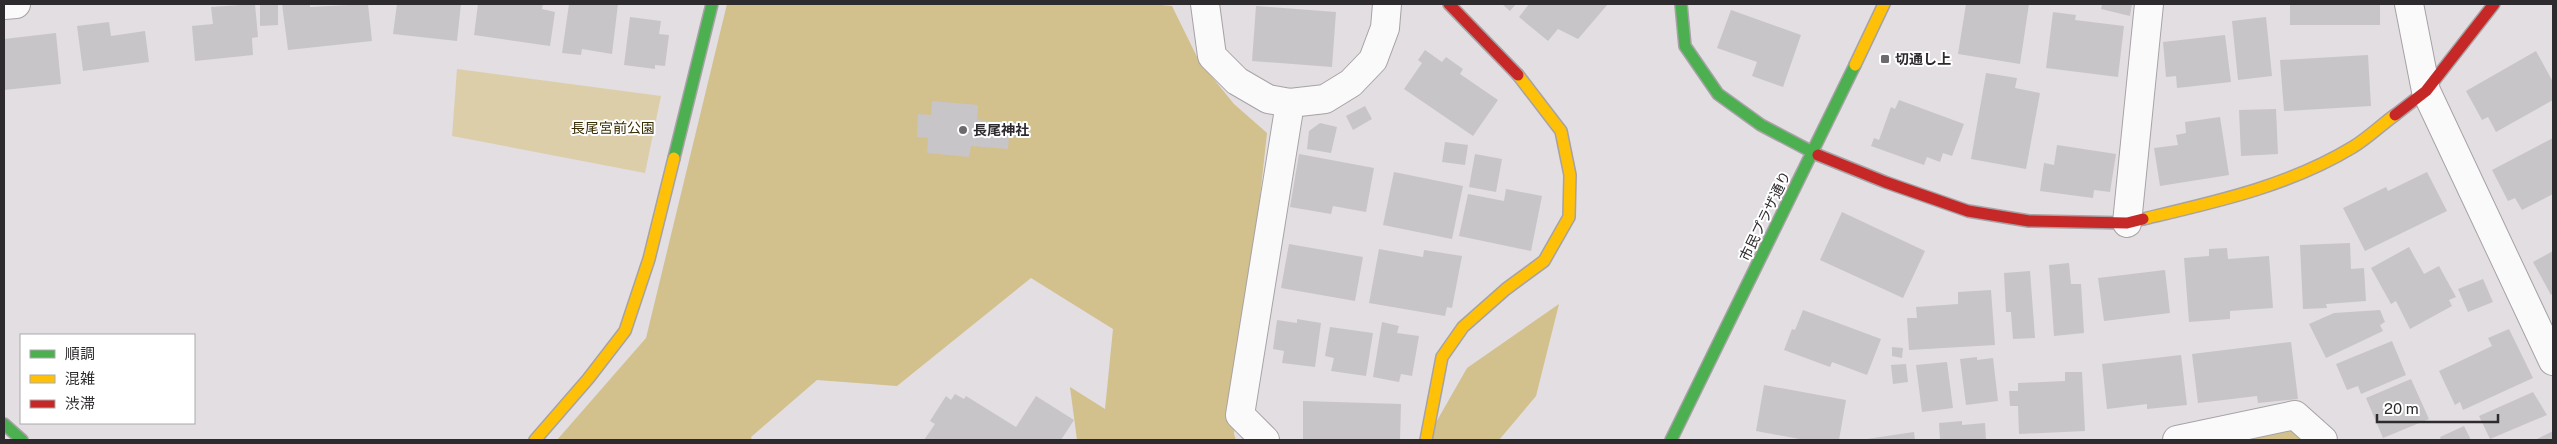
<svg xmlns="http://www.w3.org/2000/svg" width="2557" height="444" font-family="'Public Sans','Noto Sans JP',sans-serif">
	<rect width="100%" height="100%" fill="#e2dee2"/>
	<path fill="#ddceaa" d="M457 69 661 96 645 173 452 136Z"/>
	<path fill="#d2c08d" d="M727 4H1150L1172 6 1199 61 1234 104 1267 133 1234 434 1236 440H1077L1070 387 1105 409 1113 329 1031 278 897 386 817 380 751 437 752 440H557L646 338Z
		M1559 304 1536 396 1499 440H1426L1467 368Z
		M2295 429 2306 440H2248Z"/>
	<path fill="#c8c5c8" d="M255 4 258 37 252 38 253 55 195 61 192 26 213 24 211 7Z
		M260 4H278V25L260 26Z
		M282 4H310V7L368 4 372 41 288 50Z
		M397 4H461L457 41 393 34Z
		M478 4H543L542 9 555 12 550 46 474 35Z
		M569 4H618L612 54 582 49 581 55 562 53Z
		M1502 4H1516L1510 11Z
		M1529 4H1608L1578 39 1558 29 1548 41 1519 17Z
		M1966 4H2029L2020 64 1958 54Z
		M2102 4H2132L2130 16 2101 9Z
		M2290 4H2380V25H2290Z
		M1256 6 1336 12 1332 67 1252 61Z
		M1731 10 1801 35 1783 87 1752 76 1757 62 1717 48Z
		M2053 12 2076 15 2075 20 2124 26 2118 77 2046 68Z
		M630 17 661 21 659 34 669 35 665 66 655 65V69L624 65Z
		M2266 17 2272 76 2238 80 2232 21Z
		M109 22 111 36 145 31 149 62 83 71 77 26Z
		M56 33 61 84 4 90V39Z
		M2225 35 2231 82 2177 88 2176 76 2166 77 2163 42Z
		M1425 50 1442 62 1446 57 1463 69 1460 74 1498 100 1473 136 1404 89 1422 63 1418 60Z
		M2536 51 2553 82V100L2496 132 2488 117 2482 120 2466 91Z
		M2368 55 2371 106 2284 111 2280 60Z
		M1986 73 2017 78 2015 88 2040 93 2026 169 1971 159Z
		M1899 100 1964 124 1952 156 1943 153 1940 162 1927 157 1924 165 1871 146 1874 138 1879 140 1891 107 1895 109Z
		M932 101 978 105 977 120 1010 123 1008 149 971 146 969 157 927 153 928 138 917 137 918 114 931 115Z
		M1365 106 1372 119 1353 130 1346 116Z
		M2276 109 2278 154 2241 156 2239 110Z
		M2220 117 2229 175 2160 186 2154 148 2178 145 2176 135 2186 133 2185 122Z
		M1320 123 1337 127 1331 153 1307 149 1309 131Z
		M2553 138V194L2522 210 2515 198 2508 201 2492 170Z
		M1445 142 1468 145 1465 165 1442 162Z
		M2057 145 2116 154 2110 192 2094 190 2093 198 2040 191 2044 163 2054 165Z
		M1299 154 1374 168 1366 212 1333 206 1331 214 1290 207Z
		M1475 154 1502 159 1496 192 1469 187Z
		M1394 172 1463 186 1452 239 1383 225Z
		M2427 172 2447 211 2365 251 2343 208 2386 187 2388 191Z
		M1506 189 1542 196 1531 251 1459 236 1468 194 1504 201Z
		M1842 212 1925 251 1903 298 1820 260Z
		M2350 243 2351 269 2364 268 2366 301 2326 304 2327 308 2303 309 2300 245Z
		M1289 244 1363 257 1355 301 1281 288Z
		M2409 247 2424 274 2439 266 2456 297 2449 300 2452 306 2410 329 2396 301 2391 304 2371 268Z
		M2227 248 2228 259 2269 256 2273 308 2230 311V319L2189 322 2184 258 2209 256V249Z
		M1379 249 1423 257 1424 250 1462 256 1452 308 1447 307 1445 316 1369 303Z
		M2553 251V293L2551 295 2533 262Z
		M2069 263 2071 284H2081L2084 333 2054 336 2049 265Z
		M2165 270 2170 313 2104 321 2098 278Z
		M2030 271 2035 338 2013 339 2011 312H2006L2004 273Z
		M2483 279 2493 302 2468 312 2458 289Z
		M1991 290 1995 345 1909 350 1907 318H1917L1916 307 1958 304V292Z
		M1803 310 1881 339 1867 375 1832 362 1830 367 1784 350 1792 329 1795 330Z
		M2380 310 2385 322 2380 325 2383 331 2326 358 2309 324 2334 313Z
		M1297 319 1321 323 1315 367 1282 363 1284 351 1273 349 1277 320 1297 323Z
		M1382 322 1399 326 1397 333 1419 336 1412 376 1401 374 1399 382 1373 377Z
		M1330 327 1373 333 1366 376 1331 371 1334 358 1325 356Z
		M2509 329 2533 378 2463 410 2460 402 2455 405 2439 371 2492 346 2488 338Z
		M2392 341 2406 375 2361 394 2358 386 2347 390 2336 364Z
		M2291 342 2298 399 2258 403 2257 396 2198 403 2192 354Z
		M1892 347 1903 348 1902 358 1892 356Z
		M2181 355 2187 405 2147 409V404L2107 409 2102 364Z
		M1977 357V360L1993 358 1998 401 1966 405 1960 359Z
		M1947 362 1953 408 1922 412 1916 365Z
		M1906 364 1908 382 1893 384 1891 365Z
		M2065 372H2082L2085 431 2019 434 2018 406H2010L2009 391H2018V383L2065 381Z
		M2411 379 2429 419 2383 438 2366 398Z
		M1764 385 1846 400 1839 440H1805L1756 431Z
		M2533 392 2547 415 2490 439 2479 416Z
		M955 394 964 399 966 396 1016 427 1036 396 1074 420 1061 440H924L935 424 930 421 946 396 951 400Z
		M1303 401 1401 404 1400 440H1303Z
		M1962 421V425L1985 423 1986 440H1940L1939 423Z
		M2464 426 2471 440H2441L2440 437Z
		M2553 431V440H2535Z
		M1914 432 1915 440H1867V439Z"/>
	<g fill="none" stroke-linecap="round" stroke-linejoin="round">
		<g stroke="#a6a2a5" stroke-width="30">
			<path id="street" d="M1205 4 1212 56 1237 81 1268 99 1290 103 1325 99 1351 83 1373 60 1385 28 1387 4
				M2409 4 2426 91 2553 361
				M4 5 16 4
				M2127 223 2149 4
				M1265 440 1240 415 1290 103
				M2177 440 2295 415 2323 440"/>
		</g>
		<g stroke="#a6a2a5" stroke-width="14">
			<path id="fast" d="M1681 4 1685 46 1718 94 1761 125 1818 155
				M674 158 712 4
				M4 424 22 440
				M1671 440 1855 65"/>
		</g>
		<g stroke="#a6a2a5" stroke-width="14">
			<path id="slow" d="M1855 65 1884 4
				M2143 219C2215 202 2289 186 2353 147 2368 138 2381 125 2395 115
				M535 440 588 379 625 331 649 259 674 158
				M1426 440 1442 357 1463 327 1506 289 1544 261 1569 217 1570 175 1561 131 1518 75"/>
		</g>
		<g stroke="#a6a2a5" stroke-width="14">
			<path id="jam" d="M1449 4 1518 75
				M2395 115 2426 91 2494 4
				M1818 155 1885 182 1968 211 2029 221 2127 223 2143 219"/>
		</g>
		<use href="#street" stroke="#fbfafb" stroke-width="28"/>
		<use href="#fast" stroke="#4caf50" stroke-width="11"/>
		<use href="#slow" stroke="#ffc107" stroke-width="11"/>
		<use href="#jam" stroke="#c62828" stroke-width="11"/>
	</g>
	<g fill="#6d6a6d" stroke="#fff" stroke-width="2">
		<rect x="1880" y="54" width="10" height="10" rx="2.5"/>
		<circle cx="963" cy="130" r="5"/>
	</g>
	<g text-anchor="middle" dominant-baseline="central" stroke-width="4" stroke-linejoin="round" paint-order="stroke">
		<g font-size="14" font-weight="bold" fill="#2e2b2e" stroke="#fff" text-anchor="start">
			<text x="1895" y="59">切通し上</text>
			<text x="973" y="130">長尾神社</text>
		</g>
		<g font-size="14" fill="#392c02" stroke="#fff">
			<text x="613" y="128">長尾宮前公園</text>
		</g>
		<g font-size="14" fill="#2e2b2e" stroke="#fff">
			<text transform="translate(1765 216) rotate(-64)">市民プラザ通り</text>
		</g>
	</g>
	<rect width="2557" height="444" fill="none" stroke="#2e2b2e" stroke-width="10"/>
	<rect x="20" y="334" width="175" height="90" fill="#ffffff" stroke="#abaaab"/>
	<rect x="30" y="350" width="25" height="8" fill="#4caf50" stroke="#abaaab"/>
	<text x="65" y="359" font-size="15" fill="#2e2b2e">順調</text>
	<rect x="30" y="375" width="25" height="8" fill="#ffc107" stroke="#abaaab"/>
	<text x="65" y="384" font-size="15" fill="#2e2b2e">混雑</text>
	<rect x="30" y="400" width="25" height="8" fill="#c62828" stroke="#abaaab"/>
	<text x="65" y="409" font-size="15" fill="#2e2b2e">渋滞</text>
	<path d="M2377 414v8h121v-8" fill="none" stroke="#2e2b2e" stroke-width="2.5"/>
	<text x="2384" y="414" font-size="15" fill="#2e2b2e" stroke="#ffffff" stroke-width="4" paint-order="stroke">20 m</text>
</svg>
